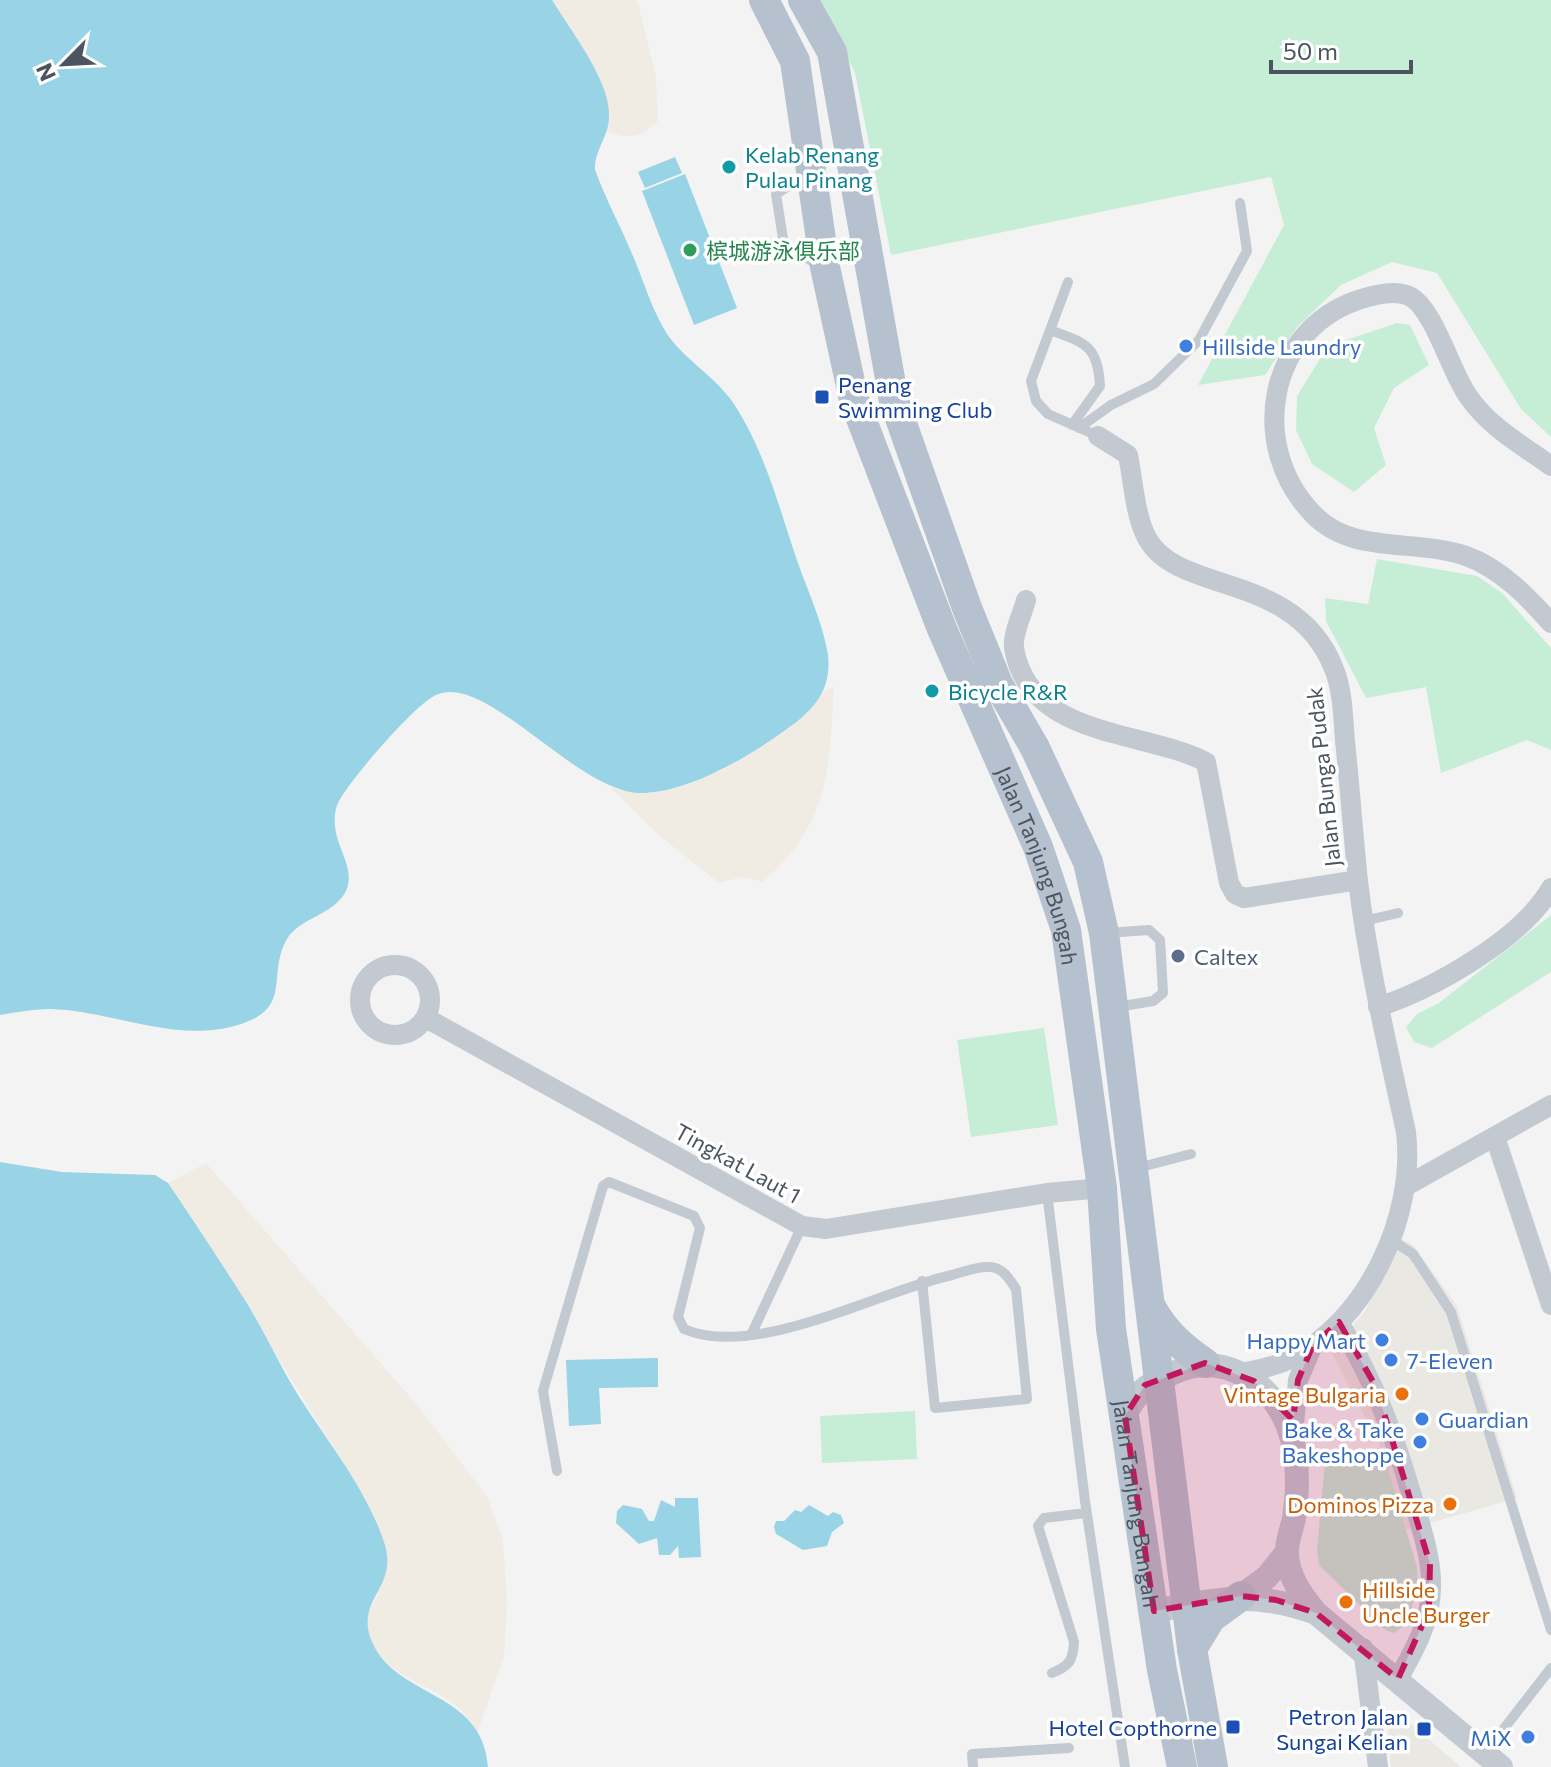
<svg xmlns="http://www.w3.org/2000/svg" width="1551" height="1767" font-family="Commissioner,'Noto Sans SC',sans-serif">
	<rect width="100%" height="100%" fill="#f4f3f3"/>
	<path fill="#eae8e2" d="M1400 1238 1413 1245 1457 1306 1517 1498 1406 1530 1383 1452 1331 1351 1365 1311Z
		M1405 1719 1461 1767H1391L1387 1721Z"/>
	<path fill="#c6edd6" d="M820 0H1551V437L1521 409 1437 273 1392 262 1341 285 1297 327 1265 375 1198 385 1284 225 1271 177 891 255 855 73Z
		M1397 323 1410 325 1429 365 1394 388 1374 428 1386 465 1354 492 1312 464 1296 430 1297 396 1328 346Z
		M1377 559 1477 576 1502 593 1551 648V750L1527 740 1441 773 1426 687 1366 698 1326 621 1325 598 1368 604Z
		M1551 915V972L1432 1048 1414 1042 1406 1027 1417 1014 1439 1003Z
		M1044 1028 1058 1125 971 1137 957 1040Z
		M915 1411 917 1459 822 1463 820 1416Z
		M1383 1452 1417 1567 1418 1583 1408 1623 1394 1633 1385 1630 1319 1565 1317 1551 1325 1463Z"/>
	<path fill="#f0ece3" d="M552 0H635L638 4 656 77 658 121C640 138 629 140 606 131L610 117Z
		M834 687C829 771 830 822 763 882L742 877 719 883 656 833 610 787C622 790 635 794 647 793 713 787 784 736 827 689Z
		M206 1163 418 1406 488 1498 503 1541 507 1603 504 1657 477 1733C473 1726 469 1718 464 1713 437 1684 390 1681 372 1642 359 1613 375 1609 381 1585 389 1552 378 1527 365 1497L168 1183Z"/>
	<path fill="#98d3e6" d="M0 0H552C570 30 611 81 609 117 609 136 594 151 595 170 606 200 621 227 633 256 644 282 652 310 667 334 684 359 713 375 732 401 766 452 779 509 799 566 810 596 823 624 828 655 832 691 813 711 784 731 746 758 693 790 645 793 579 797 487 671 436 695 414 705 351 779 339 801 335 808 334 818 335 826 336 847 356 869 346 891 333 916 300 917 287 939 267 973 292 1006 244 1023 180 1046 115 1011 51 1009 34 1009 17 1012 0 1015Z
		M675 157 682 173 645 188 638 172Z
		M685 174 737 308 694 325 642 191Z
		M0 1162 62 1172 155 1175 168 1183C195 1223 222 1264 248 1305 266 1335 280 1366 298 1395 328 1443 366 1488 384 1542 400 1589 352 1599 373 1644 399 1699 483 1691 488 1767H0Z
		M658 1358V1387L599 1388 601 1424 569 1426 566 1360Z
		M675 1498H698L701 1557 679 1558 678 1546 670 1555H659L657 1538 639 1544 616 1523 617 1511 623 1505 642 1509 649 1521H654L661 1500 675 1507Z
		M809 1505 828 1516 833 1512 841 1515 844 1523 832 1532 827 1546 803 1550 776 1534 774 1527 776 1521H784L795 1510 801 1512Z"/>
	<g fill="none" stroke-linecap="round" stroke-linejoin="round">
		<path stroke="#c2c9d0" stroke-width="10" d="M808 174 776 194 784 245 819 265
			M1068 282 1031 381 1036 401 1048 414 1098 436
			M1050 330C1085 343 1098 345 1100 386L1072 425
			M1079 428 1111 405 1154 384 1199 340 1247 251 1240 203
			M1364 921 1398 913
			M1106 933 1149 930 1160 940 1163 993 1153 1001 1117 1007
			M1137 1168 1191 1154
			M1047 1193 1085 1501 1125 1767
			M1390 1239 1413 1254 1451 1312 1551 1630
			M751 1335 802 1226
			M557 1471 543 1391 603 1186 609 1182 694 1216 700 1228 678 1317 684 1329C755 1360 879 1291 952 1275 963 1272 978 1266 989 1267 1002 1267 1009 1278 1016 1289L1027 1399 935 1408 922 1281
			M1052 1673C1069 1666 1073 1661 1074 1642L1038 1526 1044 1518 1086 1513
			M1485 1753 1551 1668
			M973 1767 972 1754 1069 1748"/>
		<path stroke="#c2c9d0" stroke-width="20" d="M1098 436 1128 455C1133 480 1135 516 1147 538 1178 596 1296 570 1334 669 1343 691 1343 718 1345 741 1350 788 1353 834 1358 881 1368 965 1388 1049 1406 1132 1416 1215 1367 1323 1288 1360 1273 1367 1257 1370 1240 1373
			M1551 466C1522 445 1489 427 1468 396 1451 372 1434 310 1411 297 1395 289 1374 295 1358 300 1267 331 1248 446 1312 513 1352 556 1415 538 1466 556 1500 568 1528 597 1551 623
			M1026 600C1023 613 1012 634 1014 648 1029 739 1145 730 1206 762L1229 883 1235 894 1244 898 1358 880
			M360 1000a35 35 0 1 1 70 0a35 35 0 1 1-70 0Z
			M1378 1007C1433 989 1522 939 1551 888
			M426 1018 802 1226 826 1229 1047 1193 1102 1188
			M1495 1137 1551 1305
			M1406 1186 1551 1105
			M1339 1322C1376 1385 1394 1434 1414 1503 1422 1531 1432 1559 1431 1588 1431 1621 1414 1651 1398 1679
			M1293 1436 1298 1380 1313 1345
			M1363 1648 1378 1767"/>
		<path stroke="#c2c9d0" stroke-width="24" d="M1125 1416C1137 1389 1151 1382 1178 1371 1201 1361 1225 1364 1247 1377 1296 1407 1302 1465 1294 1518 1292 1529 1286 1542 1287 1554 1288 1577 1302 1596 1316 1613L1501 1767
			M1241 1596 1267 1577 1287 1552
			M1154 1611C1219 1599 1252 1590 1316 1613"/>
		<g stroke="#b5c1ce" stroke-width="30">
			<path id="s1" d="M764 0 795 61 825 267 854 400 942 629 1038 847 1066 930 1102 1188 1111 1329 1162 1670 1182 1767"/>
			<path d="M803 0 832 52 894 401 967 608 998 684 1035 748 1088 862 1104 933 1192 1649 1213 1767"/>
			<path d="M1151 1307C1165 1332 1181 1347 1205 1363"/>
			<path d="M1192 1649 1211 1618 1241 1596"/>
		</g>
	</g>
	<path fill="#c2185b" fill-opacity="0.2" stroke="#c2185b" stroke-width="6" stroke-dasharray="16 10" stroke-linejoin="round" d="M1339 1322 1376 1387 1430 1564 1429 1610 1398 1679 1316 1613 1276 1600 1241 1596 1154 1611 1125 1416 1145 1385 1205 1363 1254 1381 1293 1420 1298 1380 1313 1345Z"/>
	<g fill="#0f9aa8" stroke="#fff" stroke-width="3">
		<circle cx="729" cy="167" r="8"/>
		<circle cx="932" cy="691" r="8"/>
	</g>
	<circle fill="#2e9e5b" stroke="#fff" stroke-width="3" cx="690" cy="250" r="8"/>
	<g fill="#3f7fe0" stroke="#fff" stroke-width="3">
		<circle cx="1186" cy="346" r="8"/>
		<circle cx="1382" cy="1340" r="8"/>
		<circle cx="1391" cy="1360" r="8"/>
		<circle cx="1422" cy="1419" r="8"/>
		<circle cx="1420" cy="1442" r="8"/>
		<circle cx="1528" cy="1737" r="8"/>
	</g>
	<g fill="#1a4fb4" stroke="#fff" stroke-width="3">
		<rect x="814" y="389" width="16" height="16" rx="4"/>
		<rect x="1225" y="1719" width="16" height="16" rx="4"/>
		<rect x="1416" y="1721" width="16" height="16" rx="4"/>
	</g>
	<circle fill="#5c6f8a" stroke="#fff" stroke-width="3" cx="1178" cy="956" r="8"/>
	<g fill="#e8710a" stroke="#fff" stroke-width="3">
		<circle cx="1402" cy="1394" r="8"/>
		<circle cx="1450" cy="1504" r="8"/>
		<circle cx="1346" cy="1602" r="8"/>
	</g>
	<g text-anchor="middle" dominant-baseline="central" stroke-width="7" stroke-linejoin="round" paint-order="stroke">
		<g font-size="22" fill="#0d838f" stroke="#fff" text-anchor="start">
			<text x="745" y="154">Kelab Renang<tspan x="745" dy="25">Pulau Pinang</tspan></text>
			<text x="948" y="691">Bicycle R&amp;R</text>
		</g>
		<g font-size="22" fill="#27864d" stroke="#fff" text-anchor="start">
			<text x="706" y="250">槟城游泳俱乐部</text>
		</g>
		<g font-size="22" fill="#366cbe" stroke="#fff" text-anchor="start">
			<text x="1202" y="346">Hillside Laundry</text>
			<text x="1366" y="1340" text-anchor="end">Happy Mart</text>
			<text x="1407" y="1360">7-Eleven</text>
			<text x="1438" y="1419">Guardian</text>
			<text x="1404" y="1429" text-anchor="end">Bake &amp; Take<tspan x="1404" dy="25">Bakeshoppe</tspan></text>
			<text x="1512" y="1737" text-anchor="end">MiX</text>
		</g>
		<g font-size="22" fill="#164399" stroke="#fff" text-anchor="end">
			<text x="838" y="384" text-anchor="start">Penang<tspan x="838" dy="25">Swimming Club</tspan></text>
			<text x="1408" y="1716">Petron Jalan<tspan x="1408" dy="25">Sungai Kelian</tspan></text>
			<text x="1217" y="1727">Hotel Copthorne</text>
		</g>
		<g font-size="22" fill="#4c555f" stroke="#fff">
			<text transform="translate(1323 777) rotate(-96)">Jalan Bunga Pudak</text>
			<text stroke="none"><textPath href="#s1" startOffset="914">Jalan Tanjung Bungah</textPath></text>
			<text transform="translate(738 1163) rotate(29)">Tingkat Laut 1</text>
			<text stroke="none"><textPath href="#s1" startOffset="1562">Jalan Tanjung Bungah</textPath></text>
		</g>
		<g font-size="22" fill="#4e5e75" stroke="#fff" text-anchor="start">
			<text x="1194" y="956">Caltex</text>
		</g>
		<g font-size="22" fill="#c56008" stroke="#fff" text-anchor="end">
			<text x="1386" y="1394">Vintage Bulgaria</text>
			<text x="1434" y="1504">Dominos Pizza</text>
			<text x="1362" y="1589" text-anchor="start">Hillside<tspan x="1362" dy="25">Uncle Burger</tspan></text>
		</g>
	</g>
	<g transform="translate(64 64) rotate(246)" stroke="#ffffff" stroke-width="6" paint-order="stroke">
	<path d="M0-6L14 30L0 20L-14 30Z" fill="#4c555f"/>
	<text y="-12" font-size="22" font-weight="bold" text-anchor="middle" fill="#4c555f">N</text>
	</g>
	<path d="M1271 60v12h140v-12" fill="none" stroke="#4c555f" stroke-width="4"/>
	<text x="1283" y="60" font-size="24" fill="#4c555f" stroke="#ffffff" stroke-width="6" paint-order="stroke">50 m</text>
</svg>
